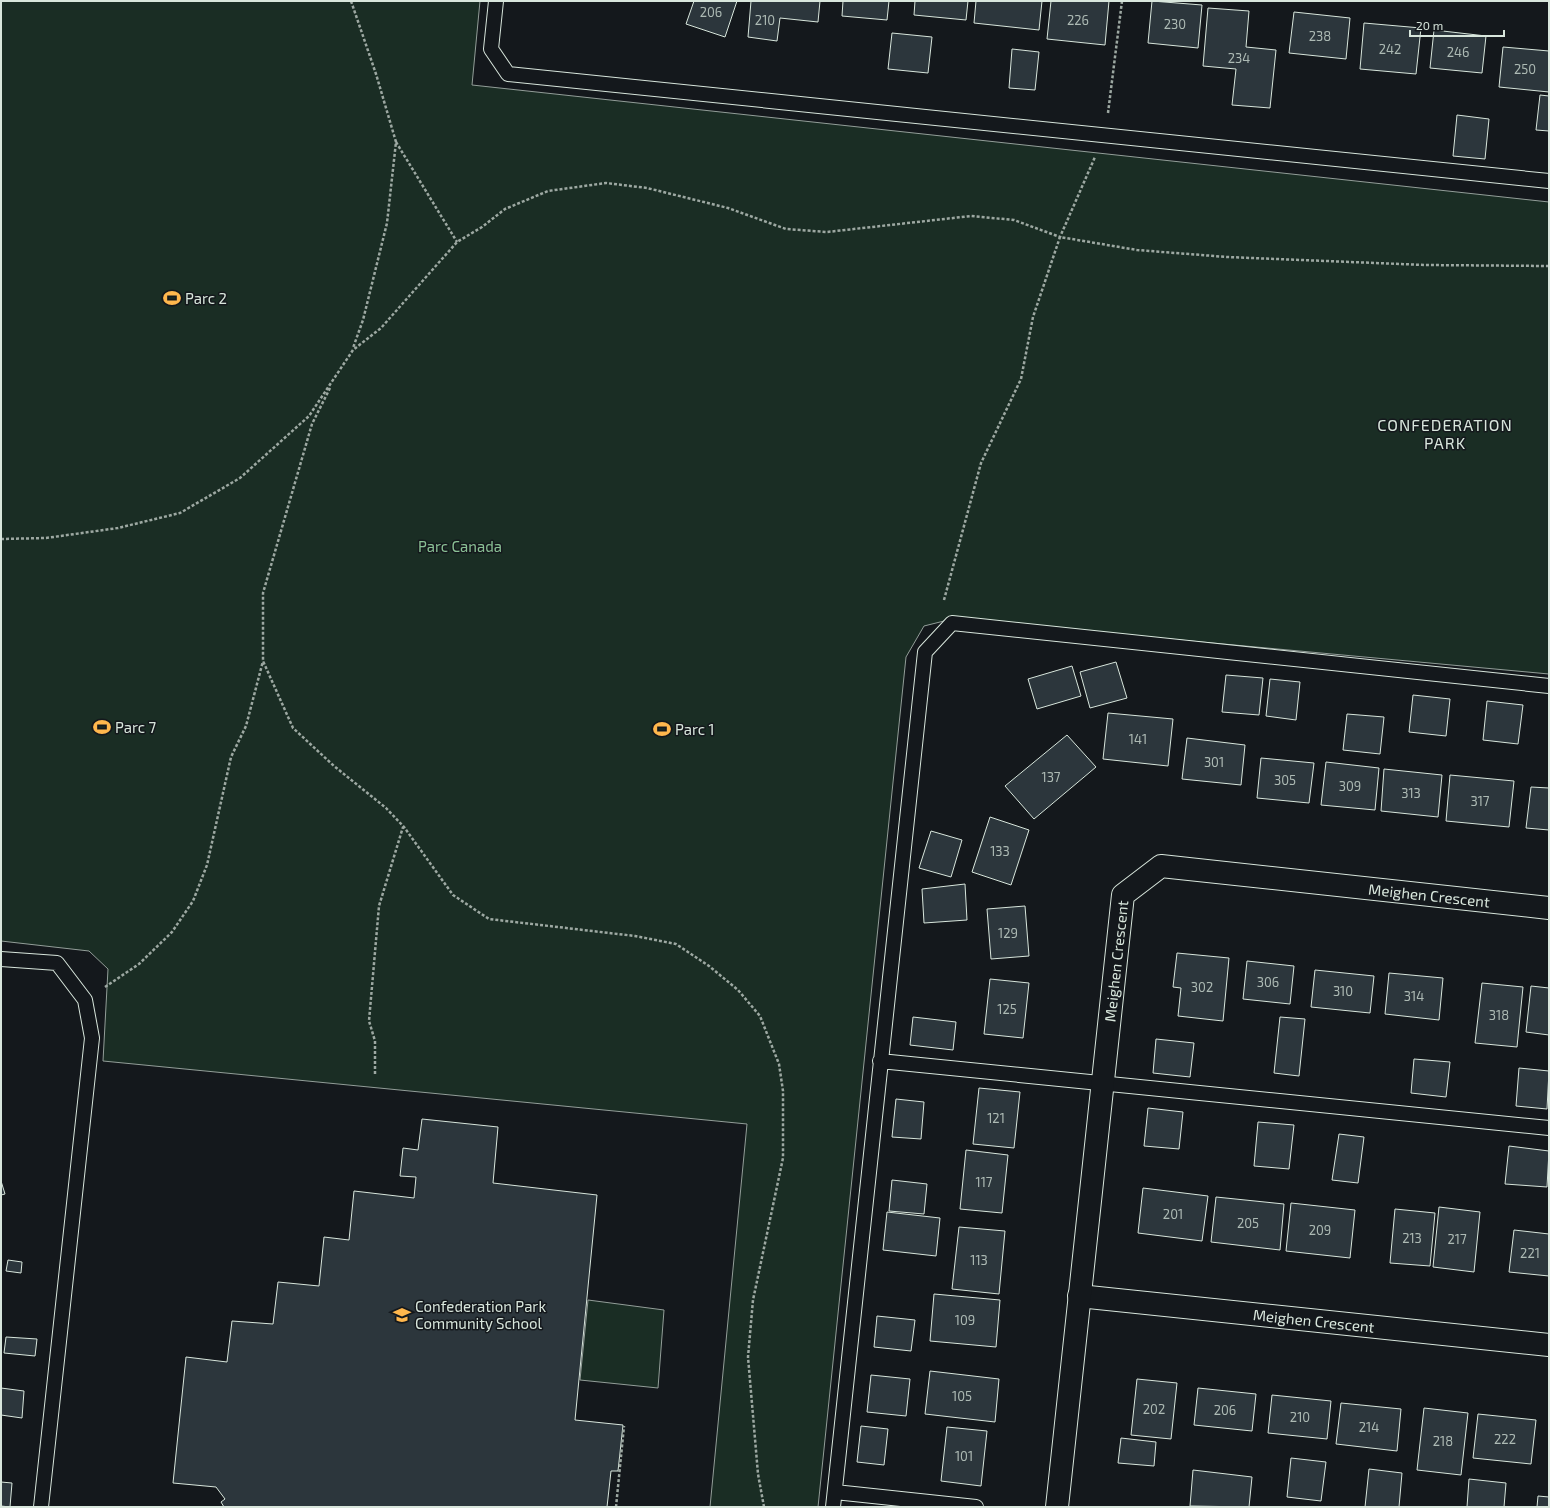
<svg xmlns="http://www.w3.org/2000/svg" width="1550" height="1508" font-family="'Exo 2',sans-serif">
	<rect width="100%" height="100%" fill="#14181c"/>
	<path fill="#1a2d24" stroke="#939e99" d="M1 1H480L472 85 1549 202V674L952 619 924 626 906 657 818 1507H710L747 1124 103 1061 108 969 89 951 1 941Z
		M588 1300 664 1310 658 1388 580 1380Z"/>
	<path fill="#2c363c" stroke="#d8e6dc" d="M694 1H737L725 37 686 24Z
		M751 1H820L818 22 780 18 777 41 748 37Z
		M843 1H889L887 20 842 16Z
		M915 1H968L966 20 914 15Z
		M976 1H1042L1039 30 974 23Z
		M1051 1H1109L1105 45 1047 39Z
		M1152 1 1202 5 1198 48 1148 43Z
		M1208 8 1249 11 1246 47 1276 50 1270 108 1232 105 1236 69 1203 66Z
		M1294 12 1350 18 1346 59 1289 53Z
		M1364 23 1421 28 1416 74 1360 69Z
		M1434 30 1486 36 1482 73 1430 68Z
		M892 33 932 37 928 73 888 69Z
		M1503 47 1549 51V92L1499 87Z
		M1012 49 1039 52 1035 90 1009 88Z
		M1540 95 1549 96V131L1536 130Z
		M1457 115 1489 119 1485 159 1453 156Z
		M1116 662 1127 698 1090 708 1080 672Z
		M1072 666 1081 696 1037 709 1028 679Z
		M1226 675 1263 678 1259 715 1222 712Z
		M1270 679 1300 682 1296 720 1266 716Z
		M1413 695 1450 699 1446 736 1409 732Z
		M1487 701 1523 705 1518 744 1483 740Z
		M1108 713 1173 719 1168 766 1103 759Z
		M1347 714 1384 717 1380 754 1343 750Z
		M1067 735 1096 767 1034 819 1005 786Z
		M1187 738 1245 745 1241 785 1182 779Z
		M1261 758 1314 763 1309 803 1257 798Z
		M1326 762 1379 768 1375 810 1321 805Z
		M1384 769 1442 775 1438 817 1381 811Z
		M1450 775 1514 781 1509 827 1446 821Z
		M1531 787 1549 788V830L1526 828Z
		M990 817 1029 830 1011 885 972 872Z
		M931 831 962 840 951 877 919 868Z
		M965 884 967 920 924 923 922 889Z
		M1025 906 1029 956 991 959 987 909Z
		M1177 953 1229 958 1223 1021 1178 1016 1181 988 1173 987Z
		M1247 961 1294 966 1290 1004 1243 999Z
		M1315 970 1374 976 1370 1013 1311 1007Z
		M1389 973 1443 978 1439 1020 1385 1014Z
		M990 979 1029 983 1023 1038 984 1034Z
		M1482 983 1523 987 1517 1047 1475 1043Z
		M1531 986 1549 988V1035L1526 1032Z
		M913 1017 956 1022 953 1050 910 1045Z
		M1280 1017 1305 1019 1299 1076 1274 1073Z
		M1156 1039 1194 1043 1190 1077 1153 1073Z
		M1414 1059 1450 1062 1446 1097 1411 1093Z
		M1519 1068 1549 1071 1547 1109 1516 1106Z
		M979 1088 1020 1092 1014 1148 973 1144Z
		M896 1099 924 1102 921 1139 892 1137Z
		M1148 1108 1183 1112 1179 1149 1144 1146Z
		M422 1119 498 1127 493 1183 597 1195 575 1420 623 1425 618 1471H611L607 1507H224L221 1502 225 1499 216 1487 173 1483 186 1357 227 1362 232 1321 273 1324 278 1282 319 1286 324 1237 349 1240 354 1191 414 1198 416 1177 400 1176 403 1148 418 1150Z
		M1258 1122 1294 1125 1289 1169 1254 1166Z
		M1339 1134 1364 1137 1358 1183 1332 1180Z
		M1509 1146 1549 1151 1547 1187 1505 1184Z
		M966 1150 1008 1155 1002 1213 960 1209Z
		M892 1180 927 1184 924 1214 889 1211Z
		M1 1181 5 1194 1 1195Z
		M1143 1188 1208 1196 1202 1241 1138 1233Z
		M1216 1197 1284 1204 1280 1250 1211 1242Z
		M1291 1203 1355 1210 1350 1258 1286 1251Z
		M1439 1207 1480 1212 1474 1272 1433 1267Z
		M1395 1209 1435 1213 1430 1266 1390 1263Z
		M887 1212 940 1218 936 1256 883 1250Z
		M959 1227 1005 1231 999 1294 952 1289Z
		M1514 1230 1549 1234V1276L1509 1272Z
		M8 1260 22 1262 21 1273 6 1271Z
		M934 1294 1000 1300 996 1347 930 1341Z
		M877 1316 915 1320 911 1351 874 1347Z
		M6 1337 37 1339 35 1356 4 1353Z
		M930 1371 999 1379 995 1422 925 1414Z
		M871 1375 910 1379 906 1416 867 1412Z
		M1137 1379 1177 1383 1171 1439 1131 1435Z
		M1 1388 24 1391 22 1418 1 1415Z
		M1198 1388 1256 1394 1252 1431 1194 1425Z
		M1272 1395 1331 1401 1327 1439 1268 1433Z
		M1341 1403 1401 1409 1397 1451 1336 1444Z
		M1424 1408 1468 1413 1461 1475 1417 1470Z
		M1478 1414 1536 1420 1531 1464 1473 1458Z
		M861 1426 888 1429 884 1465 857 1462Z
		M947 1427 987 1431 981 1486 941 1481Z
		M1121 1438 1156 1442 1154 1466 1118 1463Z
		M1291 1458 1326 1462 1321 1501 1287 1497Z
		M1369 1469 1402 1473 1399 1507H1365Z
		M1193 1470 1252 1477 1249 1507 1190 1506Z
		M1469 1479 1506 1483 1504 1507H1467Z
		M1 1482 12 1483 10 1507 1 1506Z
		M1538 1496 1549 1497V1507H1537Z"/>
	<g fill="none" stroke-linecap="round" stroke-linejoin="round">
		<g stroke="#d8e6dc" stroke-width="16">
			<path id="lane" d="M496 1 491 49 508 74 1549 181
				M1 959 57 963 85 1000 92 1038 41 1507
				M880 1061 1549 1128
				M835 1492 976 1507
				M833 1507 925 652 952 623 1549 686"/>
		</g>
		<g stroke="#d8e6dc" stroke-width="24">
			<g id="street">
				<path id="s1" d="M1079 1296 1549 1345"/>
				<path id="s2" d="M1057 1507 1123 895 1161 866 1549 908"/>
			</g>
		</g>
		<path stroke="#9da8a2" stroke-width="2.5" stroke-dasharray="3 2" stroke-linecap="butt" d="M351 1 376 74 396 142 387 223 363 320 353 348
			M1108 113 1122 1
			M396 142 457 242
			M330 388 312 424 263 593V661L293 728 334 766 386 808 404 827 453 895 489 919 635 936 676 944 709 966 738 990 760 1016 779 1064 783 1091V1158L753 1300 748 1357 758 1474 764 1507
			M1 539 46 538 118 528 180 513 240 478 309 416 353 350 381 328 457 242 482 227 505 209 548 191 606 183 647 188 728 208 786 229 827 232 971 216 1014 220 1060 237 1095 157
			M944 600 981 463 1021 379 1033 317 1060 237 1137 250 1227 257 1425 265 1549 266
			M105 987 139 964 172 932 193 901 207 865 231 757 246 726 263 661
			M375 1074V1041L369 1021 379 906 403 827
			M616 1507 624 1426"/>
		<use href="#lane" stroke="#14181c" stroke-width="14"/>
		<use href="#street" stroke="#14181c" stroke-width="22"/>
	</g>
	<defs>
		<g id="stadium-bare" transform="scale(1.38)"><path d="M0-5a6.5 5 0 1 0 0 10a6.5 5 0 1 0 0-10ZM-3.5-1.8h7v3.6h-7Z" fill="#ffb74d" stroke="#14181c" stroke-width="2.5" paint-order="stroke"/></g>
		<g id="school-bare" transform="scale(1.38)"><path d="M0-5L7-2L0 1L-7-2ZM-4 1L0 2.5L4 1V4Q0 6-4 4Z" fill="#ffb74d" stroke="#14181c" stroke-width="2.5" paint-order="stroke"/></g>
	</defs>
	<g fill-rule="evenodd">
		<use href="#stadium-bare" x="172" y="298"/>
		<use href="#stadium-bare" x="102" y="727"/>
		<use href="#stadium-bare" x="662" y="729"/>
		<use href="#school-bare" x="402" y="1315"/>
	</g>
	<g text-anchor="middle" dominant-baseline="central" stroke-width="3" stroke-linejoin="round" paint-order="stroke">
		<g font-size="13" fill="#adbab4">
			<text x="711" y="12">206</text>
			<text x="765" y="20">210</text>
			<text x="1078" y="20">226</text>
			<text x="1175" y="24">230</text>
			<text x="1320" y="36">238</text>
			<text x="1390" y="49">242</text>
			<text x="1458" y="52">246</text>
			<text x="1239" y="58">234</text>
			<text x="1525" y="69">250</text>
			<text x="1138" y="739">141</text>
			<text x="1214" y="762">301</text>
			<text x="1051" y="777">137</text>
			<text x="1285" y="780">305</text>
			<text x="1350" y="786">309</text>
			<text x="1411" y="793">313</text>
			<text x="1480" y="801">317</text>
			<text x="1000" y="851">133</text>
			<text x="1008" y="933">129</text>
			<text x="1268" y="982">306</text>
			<text x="1202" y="987">302</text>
			<text x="1343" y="991">310</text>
			<text x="1414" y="996">314</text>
			<text x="1007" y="1009">125</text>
			<text x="1499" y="1015">318</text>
			<text x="996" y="1118">121</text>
			<text x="984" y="1182">117</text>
			<text x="1173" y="1214">201</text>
			<text x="1248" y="1223">205</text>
			<text x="1320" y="1230">209</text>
			<text x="1412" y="1238">213</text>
			<text x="1457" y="1239">217</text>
			<text x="1530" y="1253">221</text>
			<text x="979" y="1260">113</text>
			<text x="965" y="1320">109</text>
			<text x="962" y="1396">105</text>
			<text x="1154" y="1409">202</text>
			<text x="1225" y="1410">206</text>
			<text x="1300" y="1417">210</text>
			<text x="1369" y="1427">214</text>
			<text x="1505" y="1439">222</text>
			<text x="1443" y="1441">218</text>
			<text x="964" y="1456">101</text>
		</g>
		<g font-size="15" fill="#d8e6dc" stroke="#14181c" text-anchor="start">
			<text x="185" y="298">Parc 2</text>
			<text x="115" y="727">Parc 7</text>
			<text x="675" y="729">Parc 1</text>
			<text x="415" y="1306">Confederation Park<tspan x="415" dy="17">Community School</tspan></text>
		</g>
		<g font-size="15" fill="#8ac095" stroke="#14181c">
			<text x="460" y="546">Parc Canada</text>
		</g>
		<g font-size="15" fill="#d8e6dc" stroke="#14181c">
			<text stroke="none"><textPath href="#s2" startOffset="933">Meighen Crescent</textPath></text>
			<text stroke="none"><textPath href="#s2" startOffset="549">Meighen Crescent</textPath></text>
			<text stroke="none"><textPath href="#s1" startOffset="236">Meighen Crescent</textPath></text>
		</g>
		<g font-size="16" letter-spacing="1" fill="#d8e6dc" stroke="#14181c">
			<text x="1445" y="424">CONFEDERATION<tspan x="1445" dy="18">PARK</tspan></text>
		</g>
	</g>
	<rect width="1550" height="1508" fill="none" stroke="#d8e6dc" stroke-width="4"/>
	<path d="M1410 30v6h94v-6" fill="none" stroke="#d8e6dc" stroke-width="2"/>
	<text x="1416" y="30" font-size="12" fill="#d8e6dc" stroke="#14181c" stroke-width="3" paint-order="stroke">20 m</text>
</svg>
